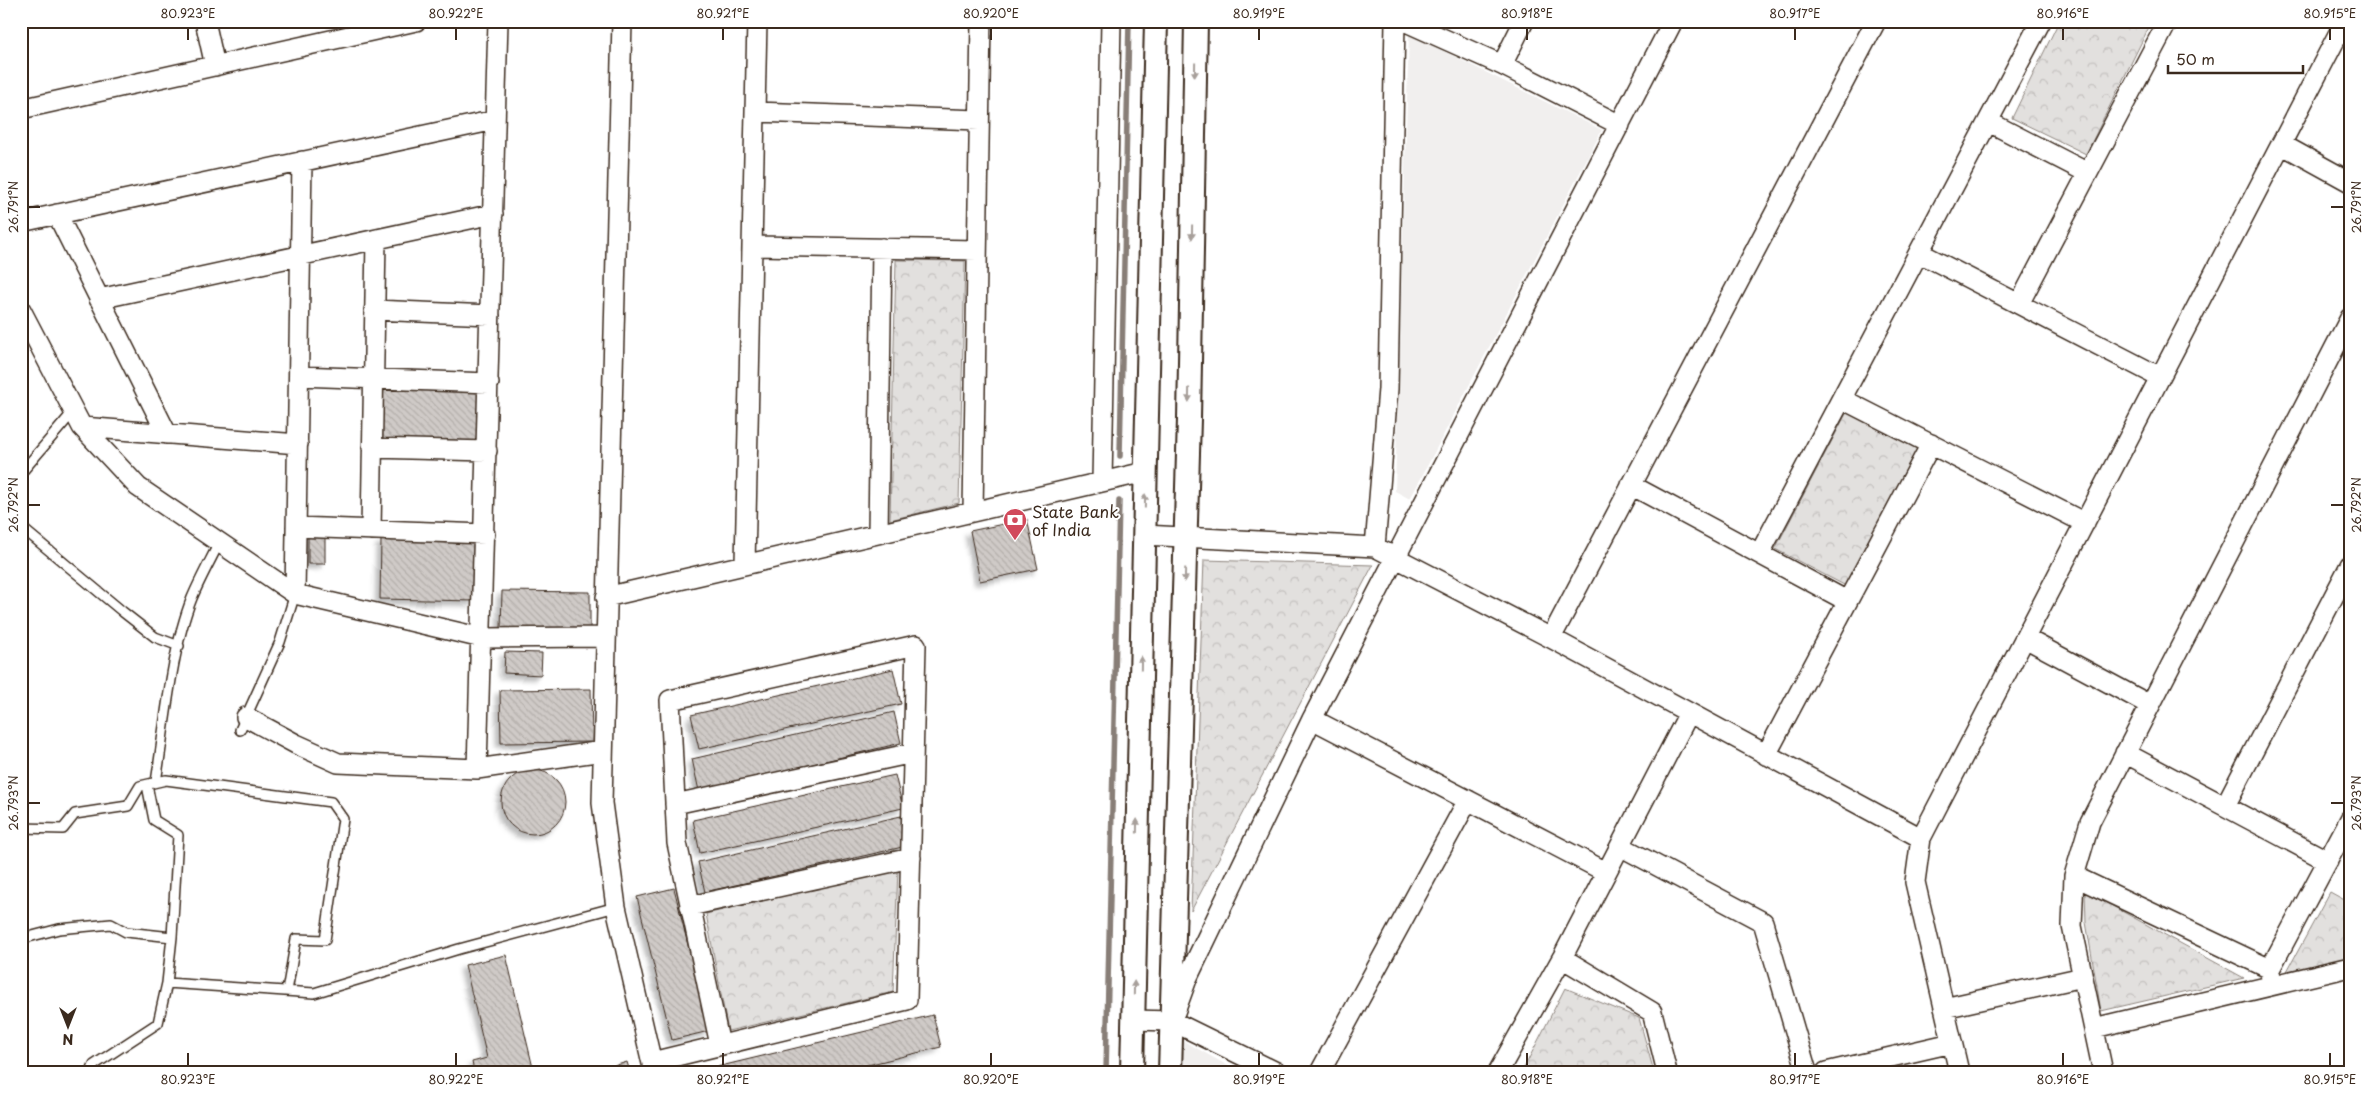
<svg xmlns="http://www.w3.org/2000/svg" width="2371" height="1093" font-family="'Playpen Sans',sans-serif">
	<defs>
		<pattern id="forest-crowns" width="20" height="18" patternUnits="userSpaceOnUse" patternTransform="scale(1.25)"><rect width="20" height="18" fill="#e2e0de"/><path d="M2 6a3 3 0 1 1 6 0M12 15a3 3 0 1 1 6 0" fill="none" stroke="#c3c0be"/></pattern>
		<pattern id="building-back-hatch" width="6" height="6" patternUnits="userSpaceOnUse" patternTransform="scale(1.25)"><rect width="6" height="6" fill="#cfcac7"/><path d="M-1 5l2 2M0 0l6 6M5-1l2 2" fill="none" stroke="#b3aeaa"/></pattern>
		<filter id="shadow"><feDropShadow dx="-4.5" dy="4.5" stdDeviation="2.5" flood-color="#0004"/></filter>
	</defs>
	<rect width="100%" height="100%" fill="#fff"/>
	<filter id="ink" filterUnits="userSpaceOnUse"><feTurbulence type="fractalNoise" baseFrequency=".02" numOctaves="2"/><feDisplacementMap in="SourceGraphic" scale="10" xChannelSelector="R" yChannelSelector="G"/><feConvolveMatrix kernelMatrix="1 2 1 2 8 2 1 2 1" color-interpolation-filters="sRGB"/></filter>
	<g filter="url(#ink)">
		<path fill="#f1efee" d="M1409 34 1602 130 1410 499 1395 491Z
			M1180 1039 1239 1072H1180Z"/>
		<path fill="url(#forest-crowns)" stroke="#8e857e" d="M2059 21H2152L2086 154 2012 118Z
			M896 260 965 261 959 503 890 520Z
			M1848 410 1921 449 1848 587 1775 549Z
			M1204 560 1373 565 1191 911Z
			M898 869 893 992 728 1031 706 914Z
			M2085 891 2244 978 2101 1011 2086 922Z
			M2330 892 2350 903V958L2286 973Z
			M1565 988 1639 1018 1654 1072H1522Z"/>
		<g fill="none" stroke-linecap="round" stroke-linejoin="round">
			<path stroke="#887e77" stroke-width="5.5" d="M1120 456 1129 21
				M1106 1072 1119 501"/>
		</g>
		<path fill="url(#building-back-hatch)" stroke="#3b2a1e" filter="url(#shadow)" d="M380 388 482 391 481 446 379 444Z
			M1027 519 1038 569 980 581 970 531Z
			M308 535H325V564H308Z
			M381 540 477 542 475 601 380 599Z
			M502 591 590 592V630L501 629Z
			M505 652 542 653 541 675 504 673Z
			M893 669 901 704 699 749 691 715Z
			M591 689 592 742 501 743 500 690Z
			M894 712 901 743 699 791 692 759Z
			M501 802a32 32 0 1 1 64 0a32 32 0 1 1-64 0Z
			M895 775 903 808 700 853 693 820Z
			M901 816 907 846 705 892 698 862Z
			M674 888 709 1031 672 1040 637 897Z
			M506 955 534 1072H474L472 1062 487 1058 465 965Z
			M933 1015 941 1047 839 1072H696Z
			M627 1062 630 1072H594Z"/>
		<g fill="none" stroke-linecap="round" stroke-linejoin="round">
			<g stroke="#3b2a1e" stroke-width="12">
				<path id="service" d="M21 473 73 412
					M21 527 123 612 155 637 179 646
					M240 730 280 642 295 594
					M156 782C165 726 171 650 192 598 200 579 210 561 219 543
					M147 785 154 820 178 835 172 937
					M21 828 63 829 75 814 128 806 140 786 166 780 331 802 343 819 325 940 296 939 287 991
					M21 939 59 929 111 924 126 932 172 937 167 983 314 993 459 949 616 907
					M91 1072 94 1065 158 1023 167 983"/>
			</g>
			<g stroke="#3b2a1e" stroke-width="22">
				<path id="minor" d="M205 21 215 66
					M622 21 602 803 616 907 654 1072
					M1404 21 1502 65 1620 125
					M1502 65 1524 21
					M21 109 416 21
					M755 112 979 120
					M1989 122 2088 173
					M2281 144 2350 182
					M57 214 167 434
					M21 222 495 120
					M752 246 977 250
					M1920 253 2160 377
					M99 299 493 214
					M2019 304 2168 21
					M21 310 82 427 138 487 295 594 482 638 605 637
					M374 310 490 315
					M299 376 489 383
					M1842 399 2085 523
					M82 427 298 444
					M372 448 487 451
					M1102 481 1111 21
					M1631 485 1847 601
					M973 511 981 21
					M296 527 485 534
					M371 530 376 239
					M878 533 882 248
					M1144 535 1375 547 1551 638 1921 838
					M1375 547 1388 389 1395 21
					M1760 553 2041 21
					M745 564 757 21
					M295 594 302 161
					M606 597 1145 472
					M1551 638 1876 21
					M2025 638 2150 705
					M246 717 296 744 338 763 477 769 603 751
					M1312 719 1606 872
					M2125 753 2328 861
					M1766 755 1931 444
					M477 769 498 21
					M675 804 913 753
					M2225 806 2350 565
					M1620 846 1763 922 1807 1072
					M2074 876 2270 969
					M690 906 911 858
					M1562 958 1652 1012 1667 1072
					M2271 981 2270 969 2350 819
					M1944 1008 2083 977
					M1175 1012 1187 979 1312 719 1673 21
					M1133 1020 1172 1021 1276 1072
					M2094 1028 2350 967
					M652 1062 907 1000 916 645 670 700 677 843 720 1045
					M1320 1072 1468 800
					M1498 1072 1562 958 1689 713
					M1826 1072 1952 1043
					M1959 1072 1915 882 1921 838 2345 21
					M2103 1072 2072 926 2074 876 2090 822 2350 318"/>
			</g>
			<g stroke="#3b2a1e" stroke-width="26">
				<path id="tertiary" d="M1132 1072 1156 21
					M1170 1072 1189 419 1196 21"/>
			</g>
			<use href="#service" stroke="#fff" stroke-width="9"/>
			<use href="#minor" stroke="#fff" stroke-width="19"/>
			<use href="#tertiary" stroke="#fff" stroke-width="22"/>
		</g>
		<defs><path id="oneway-solid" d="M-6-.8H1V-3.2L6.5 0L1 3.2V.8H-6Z" transform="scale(1.25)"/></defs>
		<g fill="#a79f9a">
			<use href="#oneway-solid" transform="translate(1195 70) rotate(91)"/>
			<use href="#oneway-solid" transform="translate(1192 232) rotate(91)"/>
			<use href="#oneway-solid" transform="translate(1189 395) rotate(91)"/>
			<use href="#oneway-solid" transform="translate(1145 501) rotate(-89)"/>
			<use href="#oneway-solid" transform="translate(1185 575) rotate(92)"/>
			<use href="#oneway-solid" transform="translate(1141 663) rotate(-89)"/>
			<use href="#oneway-solid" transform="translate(1137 826) rotate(-89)"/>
			<use href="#oneway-solid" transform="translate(1134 988) rotate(-89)"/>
		</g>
	</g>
	<path fill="none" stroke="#3b2a1e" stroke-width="2" d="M188 28V40M456 28V40M723 28V40M991 28V40M1259 28V40M1527 28V40M1795 28V40M2063 28V40M2330 28V40M28 207H40M2331 207H2344M28 505H40M2331 505H2344M28 803H40M2331 803H2344M188 1053V1066M456 1053V1066M723 1053V1066M991 1053V1066M1259 1053V1066M1527 1053V1066M1795 1053V1066M2063 1053V1066M2330 1053V1066"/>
	<defs>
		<g id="bank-pin" transform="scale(1.25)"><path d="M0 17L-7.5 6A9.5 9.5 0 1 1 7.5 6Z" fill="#d1495b" stroke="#fff"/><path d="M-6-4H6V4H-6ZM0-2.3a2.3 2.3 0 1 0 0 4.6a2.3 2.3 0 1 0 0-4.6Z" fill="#fff"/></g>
	</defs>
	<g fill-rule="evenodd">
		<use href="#bank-pin" x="1015" y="520"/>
	</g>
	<g text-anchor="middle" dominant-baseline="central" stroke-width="4" stroke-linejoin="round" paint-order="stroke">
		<g font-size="16" fill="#3b2a1e" stroke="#fff" text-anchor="start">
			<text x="1032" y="511">State Bank<tspan x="1032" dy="18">of India</tspan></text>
		</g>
	</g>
	<rect width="2371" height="1093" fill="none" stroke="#fff" stroke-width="55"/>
	<g transform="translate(68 1026) rotate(180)" stroke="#ffffff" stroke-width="4" paint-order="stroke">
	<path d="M0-4L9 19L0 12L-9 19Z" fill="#3b2a1e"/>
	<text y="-8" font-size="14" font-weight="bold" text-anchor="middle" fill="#3b2a1e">N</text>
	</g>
	<path d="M2168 65v8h135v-8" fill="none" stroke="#3b2a1e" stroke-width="2.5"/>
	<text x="2176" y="65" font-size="15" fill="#3b2a1e" stroke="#ffffff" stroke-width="4" paint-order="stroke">50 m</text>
	<rect x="28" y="28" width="2316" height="1038" fill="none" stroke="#3b2a1e" stroke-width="2"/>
	<g font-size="12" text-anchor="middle" fill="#3b2a1e">
		<text x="188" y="18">80.923°E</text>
		<text x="456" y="18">80.922°E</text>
		<text x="723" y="18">80.921°E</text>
		<text x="991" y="18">80.920°E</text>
		<text x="1259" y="18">80.919°E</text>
		<text x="1527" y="18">80.918°E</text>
		<text x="1795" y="18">80.917°E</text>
		<text x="2063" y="18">80.916°E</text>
		<text x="2330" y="18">80.915°E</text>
		<text transform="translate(2357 207) rotate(-90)" y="4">26.791°N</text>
		<text transform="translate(14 207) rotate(-90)" y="4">26.791°N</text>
		<text transform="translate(2357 505) rotate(-90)" y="4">26.792°N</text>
		<text transform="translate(14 505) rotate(-90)" y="4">26.792°N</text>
		<text transform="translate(2357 803) rotate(-90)" y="4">26.793°N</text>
		<text transform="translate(14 803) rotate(-90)" y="4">26.793°N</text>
		<text x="188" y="1084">80.923°E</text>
		<text x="456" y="1084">80.922°E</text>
		<text x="723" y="1084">80.921°E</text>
		<text x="991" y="1084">80.920°E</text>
		<text x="1259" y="1084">80.919°E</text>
		<text x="1527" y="1084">80.918°E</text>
		<text x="1795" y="1084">80.917°E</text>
		<text x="2063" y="1084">80.916°E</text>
		<text x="2330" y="1084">80.915°E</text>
	</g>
</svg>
